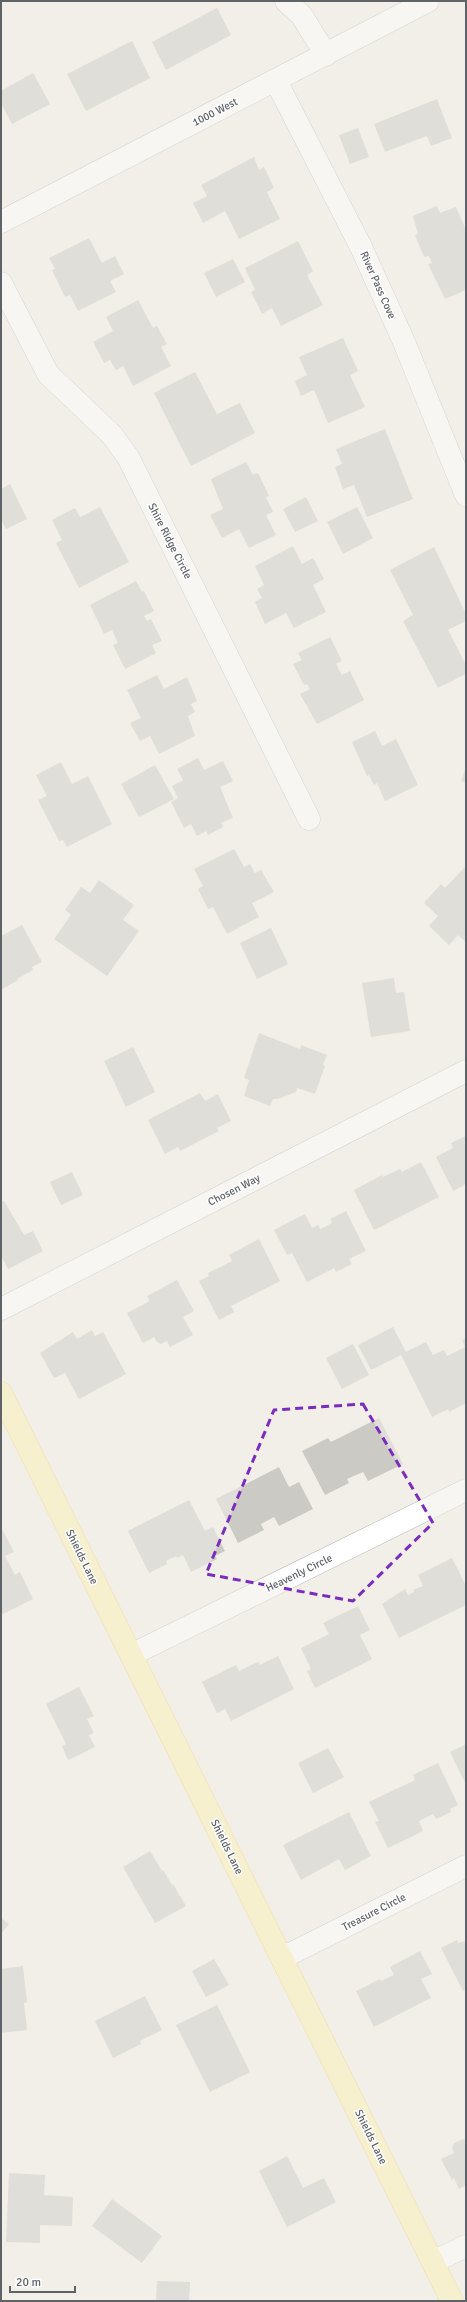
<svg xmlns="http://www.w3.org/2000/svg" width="467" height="2302" font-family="Signika,sans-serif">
	<rect width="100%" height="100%" fill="#f1efe8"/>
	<path fill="#cccac5" d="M217 8 231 35 166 70 152 42Z
		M132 41 150 78 86 111 67 74Z
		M33 73 50 104 12 124 1 103V91Z
		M437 99 452 138 431 146 427 136 385 152 374 124Z
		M358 128 369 157 350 164 339 135Z
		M254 157 259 170 264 167 274 188 267 192 280 219 239 239 225 211 203 223 193 203 207 196 201 185Z
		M437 206 440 213 456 207 466 230V290L445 299 428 264 432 263 429 256 424 257 415 235 418 234 413 216Z
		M89 238 102 263 115 256 124 274 110 281 116 292 78 311 70 295 65 297 52 270 55 269 49 258Z
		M298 241 313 271 307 275 323 305 281 326 272 308 262 314 251 292 255 290 245 268Z
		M233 259 245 282 216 297 204 273Z
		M138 300 153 328 157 326 167 344 161 347 171 366 133 386 123 366 116 370 110 360 104 363 93 342 113 331 106 317Z
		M343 338 358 371 350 375 365 407 328 423 314 390 301 396 295 381 307 375 299 357Z
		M195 372 217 414 240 403 255 433 191 466 154 393Z
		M385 429 413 499 367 517 354 485 343 489 335 467 342 464 336 449Z
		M246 462 253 475 258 473 269 496 266 497 273 512 266 515 276 535 249 548 239 529 222 538 210 515 223 509 211 479Z
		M10 484 27 519 6 529 1 519V489Z
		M306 497 318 521 295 532 283 509Z
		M100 507 129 562 79 588 56 543 62 540 52 520 75 508 80 517Z
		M357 507 373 538 343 554 327 522Z
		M293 546 302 564 313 558 324 579 313 585 326 612 294 628 286 613 265 624 255 602 262 598 257 589 264 585 255 566Z
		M434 547 466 614V621L448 630 466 665V674L438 688 403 621 413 615 390 570Z
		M136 581 142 592 144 591 154 611 144 616 147 621 151 619 162 641 152 645 156 653 125 669 113 645 118 643 112 630 104 634 90 605Z
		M330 637 342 661 336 664 342 675 350 671 364 700 317 724 300 694 310 689 307 684 304 685 293 664 302 660 298 653Z
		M157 675 164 689 187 677 197 701 191 704 195 712 188 716 195 736 159 754 150 736 140 741 130 723 141 718 127 690Z
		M375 731 382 746 396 739 418 785 385 801 377 783 374 785 369 775 367 776 352 742Z
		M198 758 204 770 223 761 233 781 220 787 233 818 221 823 223 827 208 835 206 831 197 836 191 824 184 828 171 802 178 798 172 786 183 780 177 769Z
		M61 762 72 784 88 776 112 824 67 847 63 840 59 841 38 800 47 796 36 775Z
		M155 765 174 799 139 817 121 784Z
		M466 766V783L461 781Z
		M234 849 244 867 250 864 255 873 261 870 274 892 252 903 259 917 227 934 213 907 208 909 198 889 203 886 194 869Z
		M466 866V942L458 935 449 945 429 926 438 916 424 903 441 884 445 888Z
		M99 880 134 905 123 920 139 931 107 976 54 939 71 915 65 910 81 887 90 893Z
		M22 925 42 962 32 967 33 970 17 979 18 980 1 990V936Z
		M271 928 288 964 257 979 240 943Z
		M394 978 396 993 404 992 410 1031 371 1037 362 983Z
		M259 1033 300 1049 301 1045 327 1055 323 1065 325 1066 315 1094 297 1088 296 1092 278 1099H273L270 1106 244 1096 249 1080 244 1078Z
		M133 1047 155 1092 126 1107 104 1061Z
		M200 1093 205 1101 218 1094 231 1121 217 1128 219 1131 180 1151 178 1147 165 1154 148 1120Z
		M466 1136V1184L453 1191 436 1157 453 1148 451 1143Z
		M421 1162 439 1197 374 1230 354 1190 382 1175 383 1177 400 1169 402 1172Z
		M72 1172 83 1195 61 1205 50 1182Z
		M4 1201 24 1235 33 1231 43 1251 8 1269 1 1256V1202Z
		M346 1211 366 1251 349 1259 352 1264 336 1272 334 1268 307 1282 292 1253 287 1255 274 1230 305 1214 312 1228 318 1225 320 1229 332 1223 330 1219Z
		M259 1239 280 1281 231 1306 234 1312 219 1320 199 1281 209 1276 208 1273 232 1261 229 1255Z
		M177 1280 194 1311 183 1317 193 1335 170 1347 167 1341 161 1344 157 1342 154 1337 143 1343 127 1313 150 1301 147 1296Z
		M393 1327 406 1352 426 1342 433 1355 444 1350 447 1356 465 1347 462 1340 466 1338V1403L449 1412 448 1409 432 1417 401 1355 371 1370 358 1345Z
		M92 1330 95 1336 103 1332 126 1374 79 1399 65 1373 54 1378 40 1353 73 1332 77 1339Z
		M353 1344 369 1375 342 1389 326 1358Z
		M379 1418 403 1464 368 1481 363 1472 347 1479 349 1483 325 1495 302 1451 328 1438 331 1442Z
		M279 1467 289 1487 299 1482 313 1509 279 1526 274 1517 261 1524 264 1530 238 1543 216 1499Z
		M189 1500 205 1531 213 1527 225 1551 215 1556 217 1559 191 1572 183 1555 177 1558 176 1556 166 1561 167 1564 149 1573 128 1531Z
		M1 1527 14 1552 5 1556 15 1575 20 1572 33 1599 1 1615Z
		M452 1558 466 1586V1605L399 1638 382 1604 405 1589 408 1595 414 1592 413 1590 423 1586 418 1575Z
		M358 1606 370 1630 360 1635 372 1659 315 1688 307 1671 311 1669 301 1648 329 1634 323 1623Z
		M278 1656 294 1689 231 1721 225 1709 217 1713 202 1682 236 1665 239 1671 258 1662 260 1665Z
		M79 1687 94 1716 87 1719 94 1733 89 1735 95 1747 68 1760 62 1746 66 1744 46 1704Z
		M466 1744V1785L450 1752Z
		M328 1748 344 1777 313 1793 298 1763Z
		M438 1763 458 1805 450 1809 451 1812 436 1819 433 1814 419 1821 423 1831 388 1848 375 1822 379 1821 369 1802 415 1780 413 1775Z
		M349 1812 371 1856 345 1870 339 1859 301 1880 283 1845Z
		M150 1851 162 1871 163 1870 172 1885 173 1884 186 1906 155 1923 123 1867Z
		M1 1918 9 1924 1 1934Z
		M457 1940 458 1943 466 1941V1990L463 1991 441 1948Z
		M420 1951 432 1974 421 1979 431 1998 374 2027 356 1991 380 1979 381 1981 394 1975 390 1967Z
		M214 1959 229 1985 206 1997 192 1971Z
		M23 1966 27 2002 24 2003 27 2030 1 2033V1969Z
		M145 1996 162 2030 140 2041 141 2044 113 2058 95 2021Z
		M217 2005 250 2072 210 2092 176 2025Z
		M463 2139 466 2140V2185L459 2189 454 2178 452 2180 441 2159 454 2153 452 2148 454 2143Z
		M287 2156 303 2188 324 2178 336 2202 287 2227 259 2171Z
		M9 2173 45 2175 44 2195 73 2197 72 2226 40 2225V2243L6 2242Z
		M112 2199 162 2236 142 2263 92 2226Z
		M157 2281 190 2282 189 2301H156Z"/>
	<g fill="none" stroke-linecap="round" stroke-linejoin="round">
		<g stroke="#b5b8bc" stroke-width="23">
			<path id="minor" d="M286 1 302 16 326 55
				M276 81 361 247 404 342 466 495
				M1 222 428 1
				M1 283 48 374 112 435 128 457 309 819
				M1 1309 466 1071
				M131 1655 466 1490
				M282 1958 466 1866
				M433 2262 466 2246"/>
		</g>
		<g stroke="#f2c960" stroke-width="23">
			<path id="major" d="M1 1393 452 2301"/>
		</g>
		<use href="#minor" stroke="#fff" stroke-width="22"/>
		<use href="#major" stroke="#fff2af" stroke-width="22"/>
	</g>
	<path d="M0 0H467V2302H0ZM363 1404 433 1523 353 1601 206 1574 274 1410Z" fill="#f1efe8" fill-opacity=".55" fill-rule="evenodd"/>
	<path fill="none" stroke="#7b2cbf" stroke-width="3" stroke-dasharray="8 5" stroke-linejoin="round" d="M363 1404 433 1523 353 1601 206 1574 274 1410Z"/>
	<g text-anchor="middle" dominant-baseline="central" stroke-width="3" stroke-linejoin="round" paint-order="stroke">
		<g font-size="11" fill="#5f6368" stroke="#fff">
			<text transform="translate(215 112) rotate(-27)">1000 West</text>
			<text transform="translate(378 285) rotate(66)">River Pass Cove</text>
			<text transform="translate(170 541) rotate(63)">Shire Ridge Circle</text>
			<text transform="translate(234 1190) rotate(-27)">Chosen Way</text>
			<text transform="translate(82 1557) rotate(64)">Shields Lane</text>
			<text transform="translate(299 1573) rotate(-26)">Heavenly Circle</text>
			<text transform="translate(227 1847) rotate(64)">Shields Lane</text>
			<text transform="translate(374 1912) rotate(-27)">Treasure Circle</text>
			<text transform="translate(371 2137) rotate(64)">Shields Lane</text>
		</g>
	</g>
	<rect width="467" height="2302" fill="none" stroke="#5f6368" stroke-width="4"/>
	<path d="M10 2286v6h65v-6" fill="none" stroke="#5f6368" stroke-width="2"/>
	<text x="16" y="2286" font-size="12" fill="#5f6368" stroke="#ffffff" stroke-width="3" paint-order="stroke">20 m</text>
</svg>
